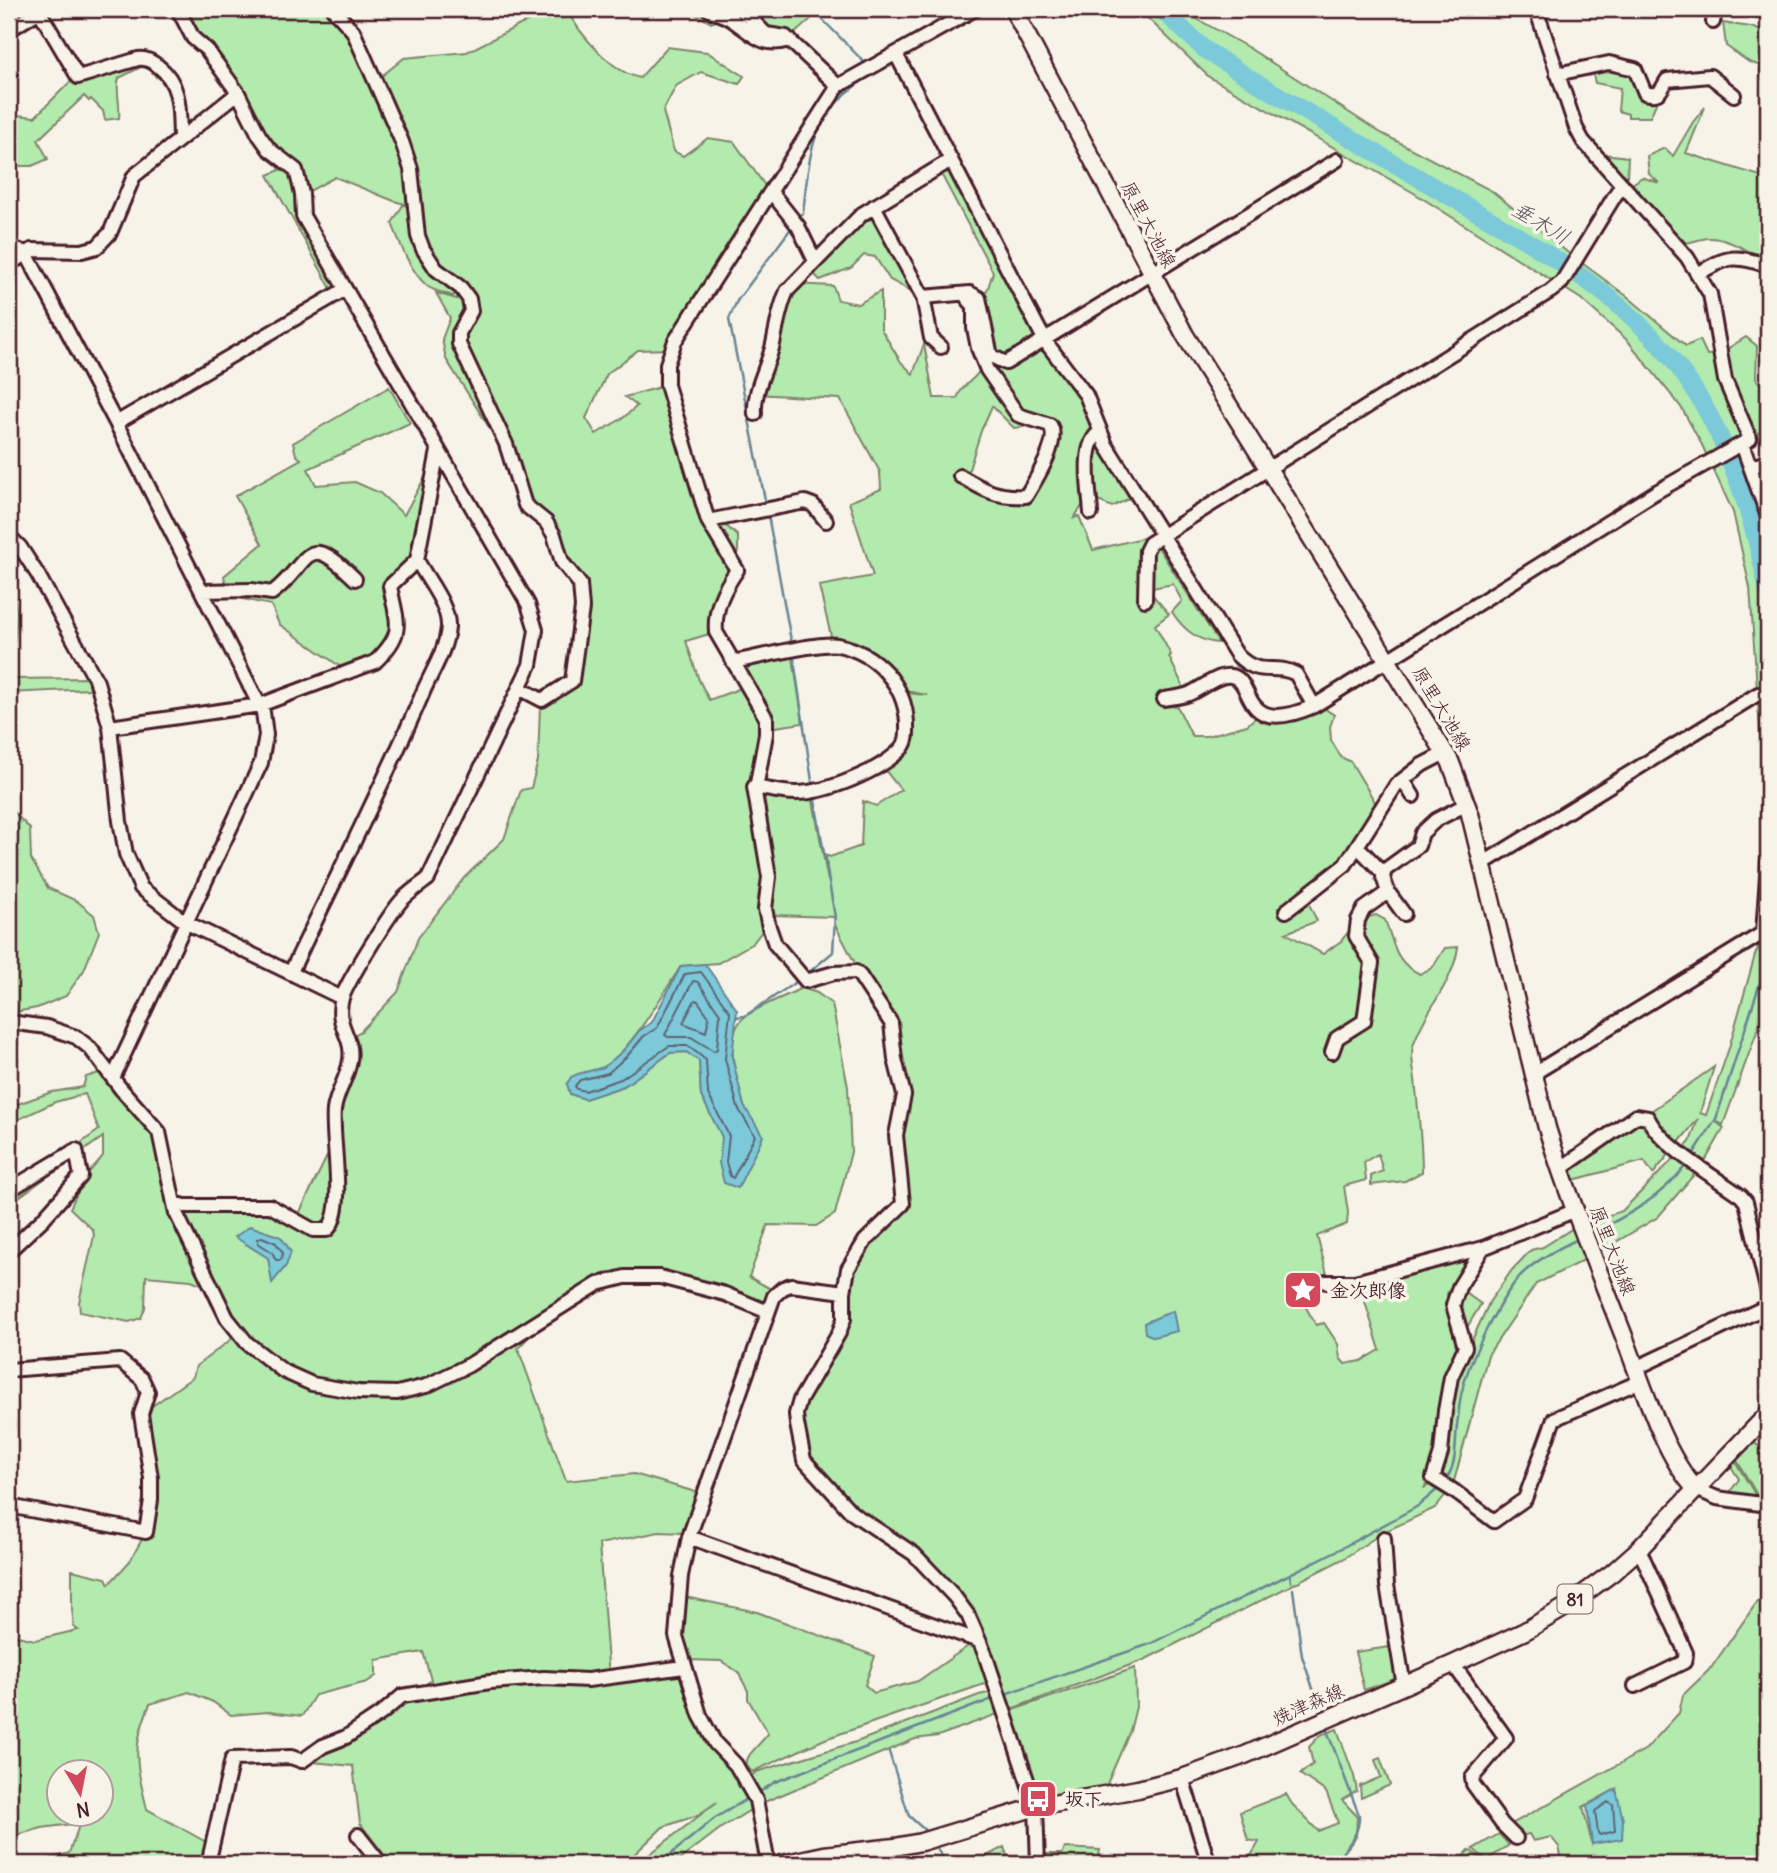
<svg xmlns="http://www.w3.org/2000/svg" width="1777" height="1873" font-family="Delius,'Klee One',sans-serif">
	<rect width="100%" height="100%" fill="#f7f3e8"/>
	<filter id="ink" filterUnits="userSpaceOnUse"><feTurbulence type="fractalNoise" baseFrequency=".0143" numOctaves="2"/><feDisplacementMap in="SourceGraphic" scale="14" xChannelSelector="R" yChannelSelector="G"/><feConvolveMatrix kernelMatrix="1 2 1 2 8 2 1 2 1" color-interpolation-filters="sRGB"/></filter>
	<g filter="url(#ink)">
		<path fill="#b3eaad" stroke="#7e846c" stroke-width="2" fill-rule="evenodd" d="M180 9H333L368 64 383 75 404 58 467 52 549 10 555 14 550 9H566C580 34 611 72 640 78L667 47 707 52 744 76 739 84 701 72 676 86 663 111 674 151 683 156 708 138 734 142 768 190 672 349 638 350 607 374 586 418 596 434 623 418 637 406 625 397 664 386 708 521 725 525 738 536V569L726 587 716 632 686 641 699 680 709 700 744 687 738 661 793 657 803 723 769 728 754 787 769 877 766 926 753 943 718 963 681 966C663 994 632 1048 606 1066 591 1075 584 1068 568 1084L570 1094 585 1099 624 1086 670 1053 686 1052 699 1057 701 1096 723 1137 749 1124C742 1095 717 1035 747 1015 764 1004 784 997 802 988L817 993 832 1004 848 1087 851 1152 835 1214 816 1226 768 1225 749 1277 778 1293 768 1311 696 1280 602 1282 556 1309 518 1348 566 1481 634 1474 699 1493 683 1533 659 1532 599 1544 609 1677 678 1672 710 1746 732 1768 742 1784 756 1772 859 1741 979 1695 997 1691 974 1618 915 1547 854 1510 807 1457 803 1439V1410L844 1340 848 1269 903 1204 896 1135 902 1089 891 1023 859 971 835 925 834 917 772 915 773 884 758 788 812 795 828 881 826 855 830 857 861 846 863 801 876 806 901 790 884 769 911 747 915 737 906 693 927 695 900 690 886 671 832 640 819 586 873 576 849 502 881 489 880 472 840 399 757 394 794 284 833 286 838 300 858 304 881 291V329L901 362 913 374 924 344 934 398H957C963 383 973 382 980 370L987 375 980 300 988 288 993 272 940 172 951 166 1008 269 1086 395 1097 432 1091 442 1090 499 1084 503 1074 518 1079 516 1093 550 1146 537 1142 553 1151 593 1169 614 1155 625 1171 655 1169 657 1184 688 1174 700 1192 736H1207L1247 725 1261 713 1321 706 1334 715 1330 727 1331 740 1341 757 1351 762 1375 802C1371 825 1360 850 1343 867 1332 878 1312 886 1308 902L1317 921 1286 933 1323 954 1341 941 1358 920 1376 915 1385 920C1395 945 1394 962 1420 974L1432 968 1445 948 1458 947C1453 985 1424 1010 1413 1046 1410 1056 1414 1069 1415 1079 1418 1110 1422 1140 1422 1172L1405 1181 1371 1185V1176L1383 1171 1378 1154 1364 1162 1366 1180 1344 1186 1348 1212 1347 1224 1317 1236 1327 1274 1301 1287 1300 1297 1316 1325 1324 1323 1338 1344 1340 1358 1345 1364 1361 1361 1380 1350 1360 1286 1468 1256 1447 1294 1460 1351 1439 1444 1431 1474 1424 1489 1433 1481 1447 1493 1435 1508 1382 1533 1343 1559 1144 1660 938 1736 915 1739 762 1803 721 1828 674 1864H637L717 1802 698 1815 663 1827 624 1864H391L360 1823 353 1766 302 1761 395 1711 431 1680 423 1652 376 1660V1676L367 1682 315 1695 302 1716 268 1712 231 1715 213 1702 189 1692 150 1704C131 1749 136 1763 147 1809L206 1842 208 1864H34L69 1853 80 1823 42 1828 9 1837V1634L35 1640 78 1630 74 1627 72 1609V1570L106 1578 109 1584 130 1561 146 1532 151 1478 141 1414 193 1377 196 1366 233 1338 224 1312 211 1304 204 1285 191 1280 146 1276 145 1308 141 1318 129 1322 80 1312 79 1302 94 1236 93 1230 70 1208 85 1177 103 1156V1137L9 1204V1195L99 1130 85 1094 55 1102 9 1124V1107L52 1092 83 1087 86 1077 102 1072 154 1136 168 1212 218 1206H270L296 1220 329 1152 336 1178V1145L347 1039 361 1031 398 992 418 938 464 878 504 839 521 790 531 788 538 761 540 706 543 701 572 681 581 587 555 535 526 511 521 514 499 443 446 359 442 339 450 318 436 293 457 299 463 291 461 289 453 296C445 293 433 291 427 286 410 271 400 244 392 223L403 205 423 209 394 201 335 177 302 195 303 216 343 288 333 292 268 175 280 170 272 154ZM992 406 1014 428 1051 423 1033 493 966 479 981 431ZM60 1772H102V1814H60Z
			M687 9H737L765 47 755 43 725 18 711 23Z
			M764 9H794L813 17 792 36 766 29 758 15Z
			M1138 9H1179L1249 48 1381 133 1492 191 1567 252 1628 297 1686 346 1700 340 1707 355 1719 354 1746 337 1757 346 1756 379 1768 393V435L1755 432 1749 459 1768 513V846L1750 588 1733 512 1702 445 1681 407 1628 341 1581 299 1414 193 1209 77Z
			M1723 23 1751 27 1768 33V97L1760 71 1761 66 1749 62 1726 46Z
			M142 58 159 69 156 77 149 68 141 67 119 78C115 91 121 104 119 118L105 120 103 111 91 99 89 101 84 96 38 140 48 159 32 166H9V114L35 117 73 79Z
			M1612 67 1635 69 1658 99 1650 117H1628V114L1618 111 1620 88 1595 83 1592 71Z
			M1705 107 1686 153 1760 176 1768 169V261C1749 253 1730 238 1709 238 1702 238 1693 242 1686 243L1631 185 1642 177 1659 183 1649 174 1647 156 1665 148 1673 156 1693 122Z
			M1603 154 1628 157 1627 177 1609 163Z
			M877 212 917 294 890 280 875 257 864 255 851 268 820 280 811 271Z
			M389 387 410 423 308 469 316 485 355 482 380 493 404 515 436 457 417 560 395 588 394 637 365 666 348 672 279 624 271 605 228 596 224 576 262 544 235 496 301 459 296 455 293 443Z
			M1097 444 1130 498 1112 507 1098 501 1093 496 1092 452Z
			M1156 544 1219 643C1198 642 1183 629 1172 612L1182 601 1173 584 1152 588 1149 553Z
			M13 588 17 613 12 679 89 678 90 689 9 693V589Z
			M9 807 30 829 31 859 48 888 77 901 94 915 99 932 84 970 66 996 37 1008 9 1013Z
			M1768 907V1001L1723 1125 1716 1122 1724 1128 1704 1163 1658 1217 1594 1255 1536 1284 1488 1355 1453 1485 1436 1477 1451 1396 1467 1351 1490 1301 1512 1270 1531 1250 1543 1247 1578 1225 1622 1211 1690 1142 1698 1119 1653 1174 1644 1161 1573 1180 1568 1169 1714 1067 1700 1113 1706 1115 1729 1048 1755 955 1762 940Z
			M1460 1289 1481 1304 1463 1334 1456 1300Z
			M1755 1443 1768 1455V1500H1760L1736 1459Z
			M1735 1461 1758 1499 1728 1495 1739 1479 1730 1465Z
			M1768 1592V1864H1563L1559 1847 1551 1837 1533 1841 1529 1834 1521 1836 1510 1825 1646 1749 1679 1713 1683 1695 1711 1668 1755 1605ZM1616 1789 1592 1844 1583 1807Z
			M685 1597 757 1612 875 1656 865 1685 874 1693 918 1681 971 1644 985 1661 990 1682 825 1739 752 1772 745 1764 750 1754 768 1734 748 1699V1691L738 1672 721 1661 688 1660 683 1633Z
			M1390 1647 1396 1679 1364 1690 1355 1652Z
			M1135 1668 1136 1707 1130 1731 1106 1786 1038 1797 1010 1711Z
			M1337 1729 1354 1776 1357 1791 1342 1800 1357 1816 1356 1837 1335 1864H1244L1251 1856 1259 1842 1248 1840 1240 1812 1286 1794 1292 1804 1318 1831 1338 1823 1326 1792 1300 1774 1313 1764 1309 1747 1320 1735Z
			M1380 1758 1390 1785 1361 1798 1360 1786 1381 1777 1375 1760Z
			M1499 1834 1509 1845 1487 1860 1473 1849Z
			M1004 1847 1009 1861 1032 1857V1864H991L987 1856Z
			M1065 1848 1100 1850 1098 1864H1043L1044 1854H1062Z
			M1469 1850 1487 1862 1489 1864H1456Z
			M904 1856 906 1864H858Z"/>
		<path fill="#7cc9da" stroke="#688594" stroke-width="2" d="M705 964 737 1010 732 1057 744 1106 763 1136 738 1188 724 1183 719 1163 722 1137 701 1096 699 1061 686 1052 670 1053 624 1086 585 1099 570 1094 567 1084 571 1077 578 1074 604 1067 624 1050 639 1031 652 1022 681 966Z
			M250 1226 281 1237 291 1252 286 1266 272 1283 268 1258 235 1237Z
			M1173 1311 1177 1331 1154 1337 1145 1333 1144 1323Z
			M1616 1789 1623 1820 1622 1839 1592 1844 1587 1806Z"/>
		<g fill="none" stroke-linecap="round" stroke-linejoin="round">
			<path stroke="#5e6371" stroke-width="2" d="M701 972 730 1012 725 1059 738 1108 755 1136 733 1178 730 1176 726 1162 729 1136 708 1094 706 1060 688 1046H669L621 1079 585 1091 577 1089 575 1086 580 1080 608 1073 628 1055 644 1036 657 1028 685 974Z
				M693 981 698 982 720 1014 717 1049 714 1051 691 1037H668L665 1035Z
				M695 1000 698 1001 709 1017 706 1032 683 1023Z
				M262 1237 276 1243 283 1253 281 1260H276L272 1252 258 1243V1239Z
				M1608 1802 1613 1805 1615 1831 1600 1835 1598 1833 1595 1811Z"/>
			<path stroke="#688594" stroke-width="2.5" d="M801 9 821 18 867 65
				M903 57 991 9
				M798 219 803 213C806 190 807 164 814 142 826 102 860 80 894 62
				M766 505 729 319 737 301 792 227
				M768 515 792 646
				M1219 638 1236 666 1263 676 1272 675
				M793 653 813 788
				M807 974 833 952 835 917 814 795
				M736 1017 745 1016 799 980
				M1692 1156 1716 1119 1768 958
				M1590 1234C1627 1216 1661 1198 1686 1165
				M1445 1481C1459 1463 1454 1439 1458 1418 1459 1408 1460 1397 1463 1387 1470 1358 1502 1294 1523 1273 1538 1259 1559 1248 1578 1239
				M1290 1574 1291 1582
				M1293 1589 1302 1656 1322 1715
				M1005 1694 1150 1644 1340 1549 1418 1506 1439 1488
				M1326 1728 1359 1815C1360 1836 1345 1848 1334 1864
				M889 1752 909 1816 929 1834
				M758 1793 775 1782 995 1698
				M934 1843 946 1864
				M659 1864 715 1818 749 1798"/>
			<path stroke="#7cc9da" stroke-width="18" d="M1161 9 1204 49 1254 81C1320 120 1385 158 1451 197 1540 249 1635 298 1693 388 1732 448 1754 521 1768 591"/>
			<g stroke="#4a1f2b" stroke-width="18">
				<path id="minor" d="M38 9 78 77 138 59C146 58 151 61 158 66 182 84 179 113 180 139
					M333 9 353 31 402 142 411 169 418 236 423 249 436 269 461 288 469 299 471 311 459 333V344L506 444 525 505 546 522 554 535 562 562 580 584 582 608 572 681 542 700 519 688
					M708 9C715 13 722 14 729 18 752 32 760 49 790 40
					M741 9 766 34 786 37 838 86
					M975 9 838 86 675 341 667 364V385L708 521 737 570C724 589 714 608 716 632L766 718V734L757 783 754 787 769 877 765 909 769 927 775 944 806 981 834 973 856 972 860 976 891 1023 895 1059 904 1095 896 1135 903 1204 865 1241 848 1269 844 1292V1319L839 1333 800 1400 796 1414 797 1424 804 1460 852 1513 914 1554 954 1596 968 1615 985 1654 1036 1807 1038 1864
					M1713 22 1716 9
					M9 30 43 9
					M896 54 1045 341 1086 395 1106 445 1237 655C1261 679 1272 662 1296 674L1314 706
					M1557 74 1609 63 1635 69 1645 93C1659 97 1660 92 1667 80L1710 76 1734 95
					M771 192 798 226 815 261
					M874 206 923 297 931 338 941 347
					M9 247 26 253 116 423 263 712 266 735 261 763 113 1078
					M9 264 32 250 82 251 97 247 110 233 134 176 238 93
					M1698 274C1727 256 1735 254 1768 266
					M923 297 970 293 979 298 991 356 1006 363 1337 160
					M755 414C753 390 768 367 773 344 777 326 779 308 787 291L862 214 951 160
					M116 423 344 290
					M1742 444 1768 517
					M1750 467 1768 462
					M960 476C984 490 997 498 1026 496 1035 481 1061 441 1050 425L1018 415 987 370 978 348 974 328V306L967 298
					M1091 513C1090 493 1080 444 1100 432
					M708 521 805 502 813 505 826 521
					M9 536 20 547 38 575 97 682 110 727 120 821 126 854 141 888 185 922 342 998
					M202 591 251 590 272 593C312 563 303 527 355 579
					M1145 600 1146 551 1150 543 1551 291 1562 282 1622 184
					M733 662C756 658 820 641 838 645 876 653 905 684 907 723 907 732 908 740 902 748 881 771 826 793 796 793 782 793 767 789 754 787
					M1164 699C1171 698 1179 697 1186 695 1199 691 1216 674 1231 676 1256 679 1238 739 1314 706L1656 492 1750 439 1725 380 1710 294 1687 257 1583 141 1576 128 1536 9
					M110 727 260 705 375 662C406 632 397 624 390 586L417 560 438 451
					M1403 780 1413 796
					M1357 846 1384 874
					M1482 864 1758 694
					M1388 892 1404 914
					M1286 911 1345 865 1396 785 1422 765 1445 753
					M291 972C334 881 381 790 421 697 430 674 446 652 448 627 449 605 427 580 417 560
					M9 1022 47 1027 76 1037 90 1048 121 1089 159 1132 176 1213 227 1318 247 1343 283 1371 312 1384 358 1392 397 1393 426 1386 469 1365 598 1284 625 1277H660L725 1294 768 1312
					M1332 1052 1337 1038 1364 1021 1372 963 1356 936 1358 920 1364 909 1388 892 1383 877 1385 870 1418 846 1422 833 1436 820 1467 804
					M1533 1074 1763 933 1768 862
					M1560 1169 1636 1116 1648 1118C1661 1146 1715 1177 1741 1196L1746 1202 1768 1293
					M9 1190 76 1150 81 1176 42 1220 9 1251
					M174 1203 185 1206H270L313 1230H327C347 1210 331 1139 334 1110 336 1093 348 1077 350 1060 354 1036 334 1026 342 998 347 982 391 911 403 899 411 891 420 885 428 879L530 665 536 630 528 604 303 216 302 194 296 170 269 149 259 135 238 93 207 50 193 38 178 9
					M1483 1248 1459 1287 1453 1305 1465 1347 1451 1377 1445 1411 1441 1453 1433 1478 1454 1491 1494 1521 1525 1499 1554 1419 1641 1381
					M1326 1282H1355L1483 1248 1576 1210
					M1636 1368 1768 1306
					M9 1370 120 1361 142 1379 148 1392 141 1414 151 1478V1500L146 1532 9 1506
					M1696 1489 1717 1498 1768 1505
					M689 1537 979 1641
					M1384 1538 1387 1585 1404 1686
					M1453 1664 1506 1738 1472 1778 1473 1784 1502 1824 1516 1838
					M1635 1686 1684 1662 1686 1653 1639 1549
					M1182 1778 1209 1864
					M358 1835 381 1864
					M208 1864 232 1759 291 1757 302 1761 323 1746 346 1737 382 1713 402 1696 490 1682 544 1678 588 1680 684 1667
					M768 1864 756 1800 736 1765 715 1743 700 1715 676 1636 681 1576 689 1537 774 1296 783 1288 791 1285 844 1292"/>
			</g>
			<g stroke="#4a1f2b" stroke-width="21">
				<path id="major" d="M1013 9 1185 335 1450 761 1470 814 1547 1128C1569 1200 1598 1269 1625 1339 1642 1383 1664 1456 1696 1489
					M782 1864 824 1855 895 1847 921 1842 1036 1807 1138 1789 1182 1778 1245 1755 1453 1664 1525 1631 1564 1608 1612 1573 1639 1549 1768 1414"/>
			</g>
			<use href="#minor" stroke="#f7f3e8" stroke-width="12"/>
			<use href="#major" stroke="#f7f3e8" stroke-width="16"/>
		</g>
	</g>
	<defs>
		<g id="sight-square" transform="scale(2.0125)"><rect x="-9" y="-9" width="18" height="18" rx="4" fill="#d1495b" stroke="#f7f3e8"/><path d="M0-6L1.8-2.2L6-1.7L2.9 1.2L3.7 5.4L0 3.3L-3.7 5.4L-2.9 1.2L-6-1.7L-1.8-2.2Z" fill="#fff"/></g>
		<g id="bus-square" transform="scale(2.0125)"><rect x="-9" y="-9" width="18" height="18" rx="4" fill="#d1495b" stroke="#f7f3e8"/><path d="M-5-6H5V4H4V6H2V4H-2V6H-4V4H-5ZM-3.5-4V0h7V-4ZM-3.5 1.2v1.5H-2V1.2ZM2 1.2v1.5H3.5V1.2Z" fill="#fff"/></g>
	</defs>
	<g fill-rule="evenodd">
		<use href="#sight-square" x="1303" y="1290"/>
		<use href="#bus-square" x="1038" y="1799"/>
	</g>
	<g text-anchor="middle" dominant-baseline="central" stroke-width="7" stroke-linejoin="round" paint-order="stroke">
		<rect fill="#f7f3e8" stroke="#7e5f64" stroke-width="2" x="1557.5" y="1584.5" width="35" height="29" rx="5"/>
		<g font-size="18" font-weight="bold" fill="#4a1f2b">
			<text x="1575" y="1599">81</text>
		</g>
		<g font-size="19" fill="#4a1f2b" stroke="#f7f3e8">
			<text transform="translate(1149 224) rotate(62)">原里大池線</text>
			<text transform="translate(1442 708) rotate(59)">原里大池線</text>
			<text transform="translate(1613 1250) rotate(69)">原里大池線</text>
			<text transform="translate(1308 1704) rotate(-24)">焼津森線</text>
		</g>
		<g font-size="19" font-weight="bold" fill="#4a1f2b" stroke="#f7f3e8" text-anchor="start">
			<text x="1330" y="1290">金次郎像</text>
			<text x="1065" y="1799">坂下</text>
		</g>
		<g font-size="21" font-style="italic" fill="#595260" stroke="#f7f3e8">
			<text transform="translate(1541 223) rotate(31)">垂木川</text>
		</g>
	</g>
	<rect width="1777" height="1873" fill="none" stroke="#f7f3e8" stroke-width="35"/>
	<rect x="18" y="18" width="1742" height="1838" fill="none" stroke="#4a1f2b" stroke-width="2.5" filter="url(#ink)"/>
	<g transform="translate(80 1793) rotate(170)"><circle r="33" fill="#f7f3e8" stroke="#b29e9c" stroke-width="2"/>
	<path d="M0-5L12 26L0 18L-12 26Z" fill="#d1495b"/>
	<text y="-10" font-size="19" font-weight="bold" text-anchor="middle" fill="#4a1f2b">N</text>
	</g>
</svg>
